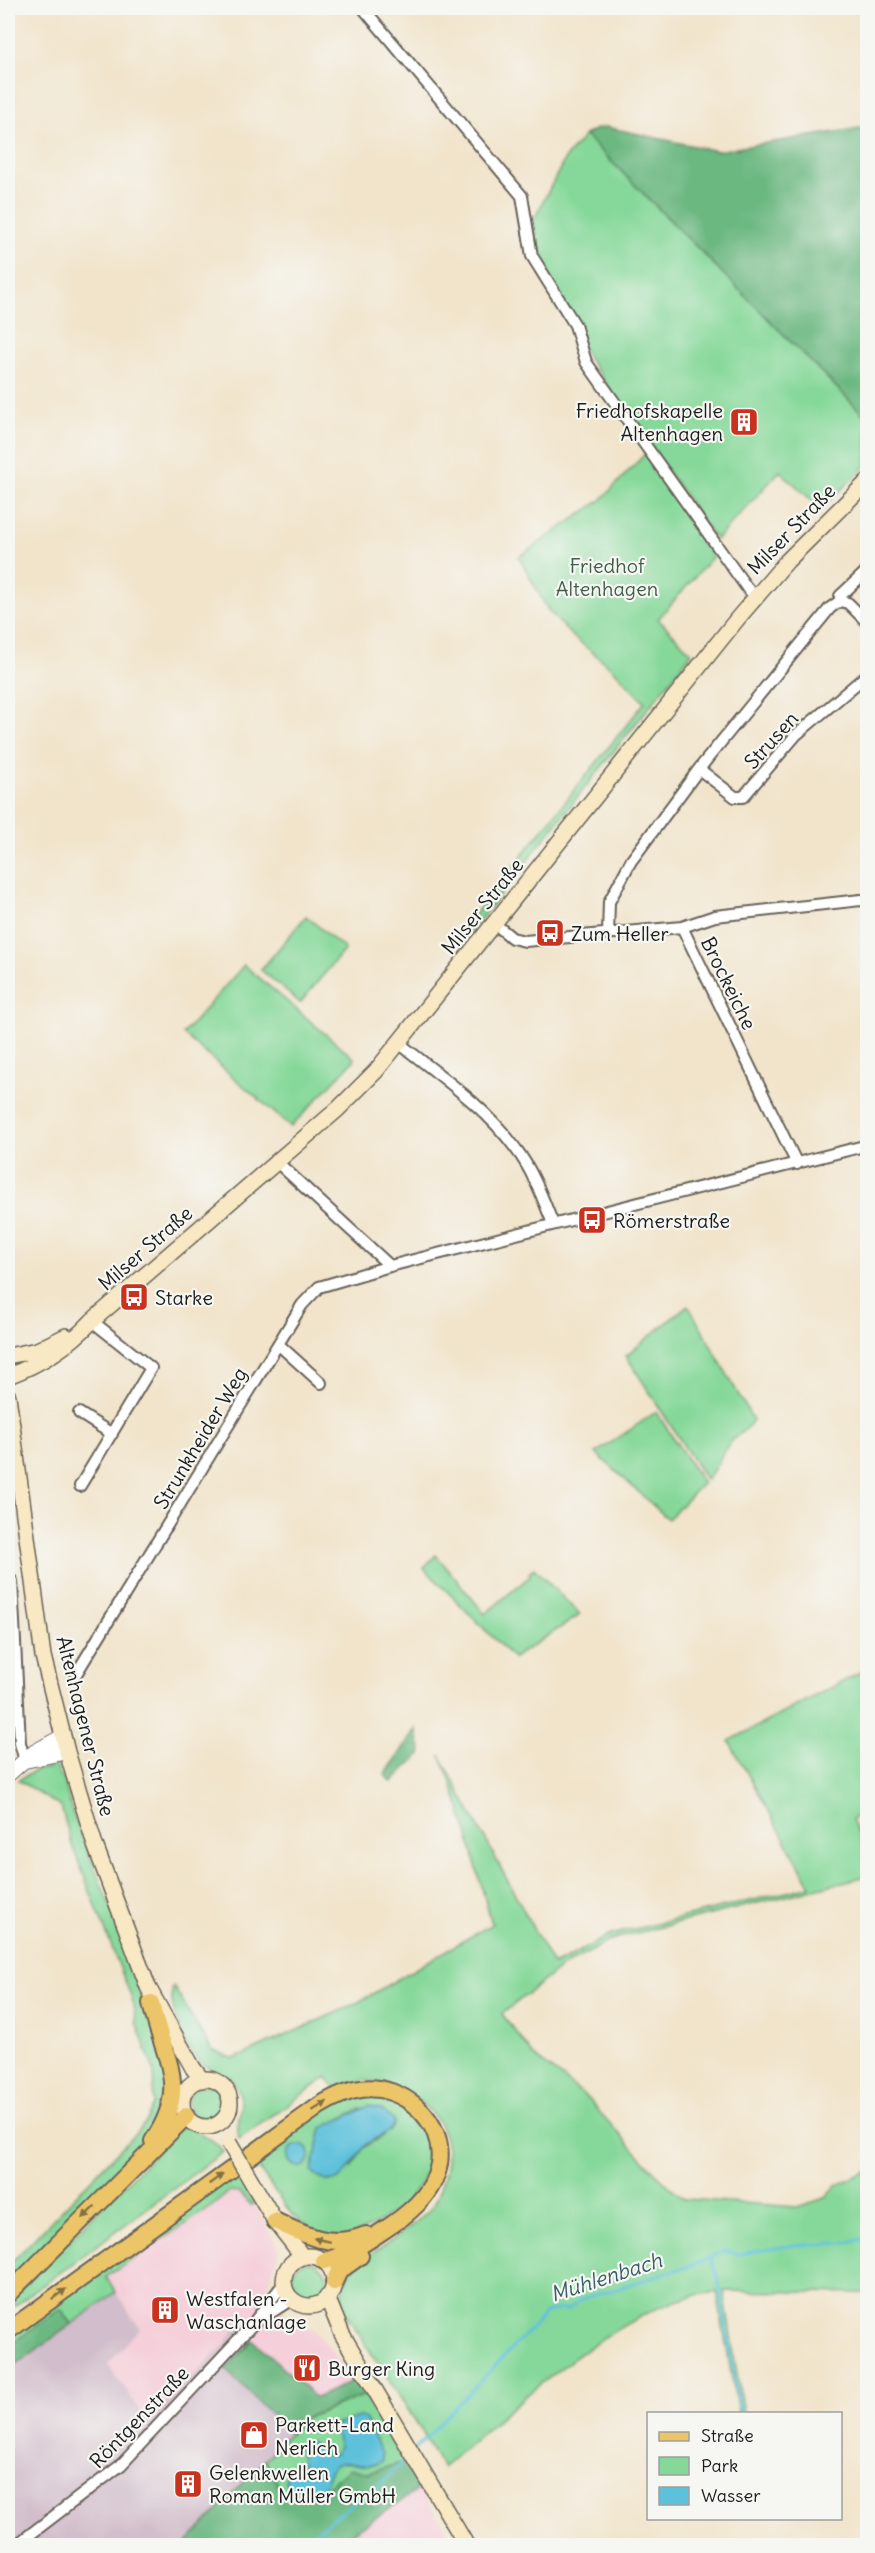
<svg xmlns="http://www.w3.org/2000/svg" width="875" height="2553" font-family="Delius,sans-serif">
	<rect width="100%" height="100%" fill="#f6f6f2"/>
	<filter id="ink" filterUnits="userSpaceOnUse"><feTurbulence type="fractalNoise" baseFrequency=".0167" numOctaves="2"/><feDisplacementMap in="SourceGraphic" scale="12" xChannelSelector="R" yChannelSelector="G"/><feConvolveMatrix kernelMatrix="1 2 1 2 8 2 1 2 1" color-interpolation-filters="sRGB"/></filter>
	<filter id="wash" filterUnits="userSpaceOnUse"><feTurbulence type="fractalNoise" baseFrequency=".008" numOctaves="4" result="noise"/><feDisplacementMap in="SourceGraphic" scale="24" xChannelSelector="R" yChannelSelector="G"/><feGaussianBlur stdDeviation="1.35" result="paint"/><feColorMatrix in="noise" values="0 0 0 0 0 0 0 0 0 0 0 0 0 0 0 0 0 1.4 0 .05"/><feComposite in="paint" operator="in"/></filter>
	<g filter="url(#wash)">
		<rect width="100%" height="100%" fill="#f1e4cb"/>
		<path fill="#f5cfda" d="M229 2192 240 2193 250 2205 254 2203 280 2250 267 2287 288 2320 315 2331 354 2380 316 2398 237 2327 223 2346 147 2421 108 2364 140 2327 106 2277 212 2206Z
			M421 2488 454 2545 334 2546Z"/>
		<path fill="#d1bdcb" d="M116 2292 140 2328 108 2364 147 2421 223 2346 238 2326 253 2340 226 2369 290 2433 185 2545H8V2370Z"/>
		<path fill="#85d899" stroke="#507a5a" stroke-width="1.5" fill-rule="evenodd" d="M585 135 867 418V465L821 509 780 471 716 540 588 358 537 259 531 225 566 157Z
			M646 453 716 553 658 619 692 653 464 940 455 939 645 702 615 671 570 634 548 610 519 557 601 500Z
			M306 916 345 949 300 1003 261 970Z
			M244 965 355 1059 291 1127 183 1034Z
			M688 1305 753 1420C747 1431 737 1434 730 1443 720 1455 717 1469 706 1480L626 1356Z
			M656 1412 703 1483 668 1519 596 1453Z
			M436 1555 485 1614 530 1576 529 1573 534 1568 580 1615 513 1658 424 1568Z
			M867 1669V1809L852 1819 867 1854V1876L613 1939 563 1966 502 2014 534 2056 583 2094 661 2179 685 2199 797 2207 825 2198 837 2185 867 2171V2293L724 2291 743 2413H738L717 2292C625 2299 511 2409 442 2468L422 2431 341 2306C341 2291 346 2276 356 2264 361 2258 369 2255 375 2251 394 2238 414 2226 430 2209 437 2201 440 2190 443 2180 457 2136 434 2104 393 2086 376 2078 352 2080 335 2089L327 2077 239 2139C234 2122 246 2107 238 2089 229 2071 215 2073 201 2063 185 2050 167 2005 173 1986L212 2050 234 2059 357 2003 492 1924C475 1867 464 1808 440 1755L553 1965 611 1935 811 1886 729 1741Z
			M53 1763 64 1780 72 1811 139 1979 136 1982 142 1987 169 2079 156 2129 142 2148 8 2283V2266L145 2123 153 2104 154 2071 136 2022 132 1999 72 1845 61 1807 18 1780 39 1769 51 1768Z
			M188 2103a18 18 0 1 1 36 0a18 18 0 1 1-36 0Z
			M383 2093C394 2101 413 2109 420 2121 448 2164 411 2204 374 2225 364 2230 351 2237 339 2237 329 2237 317 2232 307 2229L308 2226 292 2215 251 2158 329 2103ZM362 2108 384 2135 363 2148 352 2168 312 2171 322 2128Z
			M185 2123C197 2135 213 2136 223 2152L8 2311V2302Z
			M234 2170 254 2203 251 2205 240 2193 229 2192 212 2206 106 2277 116 2292 72 2324 61 2309 8 2346V2334Z
			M291 2280a18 18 0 1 1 36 0a18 18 0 1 1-36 0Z
			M365 2395 405 2462 368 2473 338 2477 322 2494 301 2498 281 2491 265 2460 305 2418Z"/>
		<path fill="#6cb881" stroke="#446a4e" stroke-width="1.5" d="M606 127 717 151 867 127V418L585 135 596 129Z
			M416 1729 422 1753 392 1782 385 1775Z
			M61 2309 72 2324 8 2370V2346Z
			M253 2340 316 2398 354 2380 365 2395 305 2418 290 2433 225 2369Z
			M265 2460 281 2491C321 2506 321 2489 350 2468L368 2473 405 2462 421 2488 334 2545H185Z"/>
		<path fill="#5dc1db" stroke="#3c6e7c" stroke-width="1.5" d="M369 2106 382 2110 394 2121C390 2138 372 2135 363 2148 351 2166 337 2198 312 2171L322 2128Z
			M288 2156a11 11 0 1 1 22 0a11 11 0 1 1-22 0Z
			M359 2417 365 2418 382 2454V2461C356 2477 336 2442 326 2484 314 2495 296 2492 285 2482L286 2476 302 2465 300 2448 310 2441 325 2455H333L339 2447 335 2425Z"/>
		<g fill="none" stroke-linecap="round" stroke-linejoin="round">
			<path stroke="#5dc1db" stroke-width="3" d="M710 2257 718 2277 740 2414
				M415 2449 546 2313 559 2309 567 2310 582 2299 695 2264 724 2251 738 2254 795 2245 842 2243 868 2238
				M299 2546C334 2513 376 2492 408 2456"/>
		</g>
	</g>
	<g filter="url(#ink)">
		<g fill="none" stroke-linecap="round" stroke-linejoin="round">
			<g stroke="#676259" stroke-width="14">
				<path id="minor" d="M363 8 522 196 532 256 575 325 586 362 747 588 756 597
					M840 601V596L868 570
					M699 769 735 797H743L796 735 868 674
					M495 924 512 938 525 941 682 927 715 916 861 900 868 902
					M682 927 797 1164
					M608 934 609 902 631 861 699 769 830 608 840 601 848 603 868 623
					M399 1043C440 1076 485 1106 516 1149 533 1171 543 1199 553 1224
					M277 1162 390 1266
					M278 1344 321 1383
					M79 1413 112 1434
					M80 1486 151 1368 92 1321
					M12 1581 20 1743 25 1761
					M76 1674 302 1305 319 1287 390 1266 868 1145
					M256 2322 292 2299
					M15 2546 121 2465 251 2326 284 2283"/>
			</g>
			<g stroke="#676259" stroke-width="16">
				<path id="tertiary" d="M25 1761 67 1752
					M8 1775 34 1752 63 1736"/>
			</g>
			<g stroke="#676259" stroke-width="18">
				<path id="secondary" d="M8 1356 37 1350 66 1336
					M8 1376C41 1364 68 1347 92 1321L338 1109 376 1071 738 618 787 561 868 481
					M8 1396 43 1656 67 1752 95 1845 148 1987 193 2068 202 2080
					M182 2103a24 24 0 1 1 48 0a24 24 0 1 1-48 0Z
					M252 2182 275 2221 303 2257
					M284 2281a25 25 0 1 1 50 0a25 25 0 1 1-50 0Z
					M327 2297 342 2334 467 2546"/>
			</g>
			<g stroke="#676259" stroke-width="20">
				<path id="primary" d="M151 2003C163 2059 191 2085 153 2141
					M275 2221C306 2236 332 2249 366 2235
					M334 2282 339 2271 360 2256
					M8 2294 186 2116
					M8 2331 319 2106C332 2098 345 2091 361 2089 402 2083 446 2121 439 2164 434 2195 406 2216 381 2232 363 2244 346 2256 324 2261"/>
			</g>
			<use href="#minor" stroke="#fff" stroke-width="10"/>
			<use href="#tertiary" stroke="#fff" stroke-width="14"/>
			<use href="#secondary" stroke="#f8e8c3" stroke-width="15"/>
			<use href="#primary" stroke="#edc569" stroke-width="16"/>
			<g stroke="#676259" stroke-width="18" stroke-linecap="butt">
				<path id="secondary-bridge" d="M229 2143 252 2182"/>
			</g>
			<use href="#secondary-bridge" stroke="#f8e8c3" stroke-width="15"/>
		</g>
		<defs><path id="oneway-solid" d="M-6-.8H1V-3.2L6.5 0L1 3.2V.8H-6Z" transform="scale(1.5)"/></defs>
		<g fill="#847042">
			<use href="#oneway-solid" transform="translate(320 2106) rotate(-32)"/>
			<use href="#oneway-solid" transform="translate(216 2179) rotate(-36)"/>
			<use href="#oneway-solid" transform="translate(89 2212) rotate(135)"/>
			<use href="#oneway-solid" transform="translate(322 2240) rotate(-168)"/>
			<use href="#oneway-solid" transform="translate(59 2294) rotate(-36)"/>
		</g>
	</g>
	<defs>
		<g id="building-square" transform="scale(1.5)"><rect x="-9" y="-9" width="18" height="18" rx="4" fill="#c8321e" stroke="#f6f6f2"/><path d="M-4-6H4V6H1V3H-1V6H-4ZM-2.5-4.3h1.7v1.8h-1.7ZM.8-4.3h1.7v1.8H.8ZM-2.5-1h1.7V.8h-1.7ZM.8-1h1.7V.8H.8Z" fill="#fff"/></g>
		<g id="bus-square" transform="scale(1.5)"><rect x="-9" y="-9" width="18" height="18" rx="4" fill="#c8321e" stroke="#f6f6f2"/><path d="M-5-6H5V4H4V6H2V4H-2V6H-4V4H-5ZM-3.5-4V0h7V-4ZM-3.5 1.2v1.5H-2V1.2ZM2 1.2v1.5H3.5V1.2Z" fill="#fff"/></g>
		<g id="restaurant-square" transform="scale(1.5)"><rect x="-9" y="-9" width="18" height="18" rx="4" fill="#c8321e" stroke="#f6f6f2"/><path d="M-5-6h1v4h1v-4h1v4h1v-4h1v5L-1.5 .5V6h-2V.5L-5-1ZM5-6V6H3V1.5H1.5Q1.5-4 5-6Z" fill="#fff"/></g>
		<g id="shop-square" transform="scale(1.5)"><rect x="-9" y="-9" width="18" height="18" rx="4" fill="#c8321e" stroke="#f6f6f2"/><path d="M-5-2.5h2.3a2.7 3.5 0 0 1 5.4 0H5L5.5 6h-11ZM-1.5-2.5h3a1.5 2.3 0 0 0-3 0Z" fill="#fff"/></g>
	</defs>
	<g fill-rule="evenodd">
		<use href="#building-square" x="744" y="422"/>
		<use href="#bus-square" x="550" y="933"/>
		<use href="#bus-square" x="592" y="1220"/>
		<use href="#bus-square" x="134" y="1297"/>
		<use href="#building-square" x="165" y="2310"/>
		<use href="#restaurant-square" x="307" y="2368"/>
		<use href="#shop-square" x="254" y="2435"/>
		<use href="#building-square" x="188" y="2484"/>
	</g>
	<g text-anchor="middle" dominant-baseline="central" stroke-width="4.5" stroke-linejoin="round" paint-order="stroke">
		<g font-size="20" fill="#1c1c1c" stroke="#f6f6f2" text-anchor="start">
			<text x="723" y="410" text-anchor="end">Friedhofskapelle<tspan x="723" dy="23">Altenhagen</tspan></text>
			<text x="571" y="933">Zum Heller</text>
			<text x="613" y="1220">Römerstraße</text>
			<text x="155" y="1297">Starke</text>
			<text x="186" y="2298">Westfalen -<tspan x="186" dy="23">Waschanlage</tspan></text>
			<text x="328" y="2368">Burger King</text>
			<text x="275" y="2424">Parkett-Land<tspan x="275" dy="23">Nerlich</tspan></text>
			<text x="209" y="2472">Gelenkwellen<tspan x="209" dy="23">Roman Müller GmbH</tspan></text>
		</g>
		<g font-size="20" fill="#1c1c1c" stroke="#f6f6f2">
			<text transform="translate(791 529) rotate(-46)">Milser Straße</text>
			<text transform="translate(771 740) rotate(-48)">Strusen</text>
			<text transform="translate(482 906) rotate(-51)">Milser Straße</text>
			<text transform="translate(729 983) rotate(64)">Brockeiche</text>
			<text transform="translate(145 1248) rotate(-41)">Milser Straße</text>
			<text transform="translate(200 1438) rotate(-59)">Strunkheider Weg</text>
			<text transform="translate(86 1726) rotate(76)">Altenhagener Straße</text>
			<text transform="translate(139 2417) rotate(-46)">Röntgenstraße</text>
		</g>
		<g font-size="20" fill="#415e48" stroke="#f6f6f2">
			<text x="607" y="565">Friedhof<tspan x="607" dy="23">Altenhagen</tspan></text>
		</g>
		<g font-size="21" font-style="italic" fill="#365e68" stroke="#f6f6f2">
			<text transform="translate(606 2277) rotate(-18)">Mühlenbach</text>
		</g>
	</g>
	<rect width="875" height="2553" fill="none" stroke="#f6f6f2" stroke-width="30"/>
	<rect x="647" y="2412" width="195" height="108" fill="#f6f6f2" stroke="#9f9f9c" stroke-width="1.5"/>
	<rect x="659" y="2432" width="30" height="9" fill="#edc569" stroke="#9f9f9c" stroke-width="1.5"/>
	<text x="701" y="2442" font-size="18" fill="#1c1c1c">Straße</text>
	<rect x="659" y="2457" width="30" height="18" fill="#85d899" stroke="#9f9f9c" stroke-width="1.5"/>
	<text x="701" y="2472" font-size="18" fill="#1c1c1c">Park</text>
	<rect x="659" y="2487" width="30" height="18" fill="#5dc1db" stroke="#9f9f9c" stroke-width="1.5"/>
	<text x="701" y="2502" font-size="18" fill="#1c1c1c">Wasser</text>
</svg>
